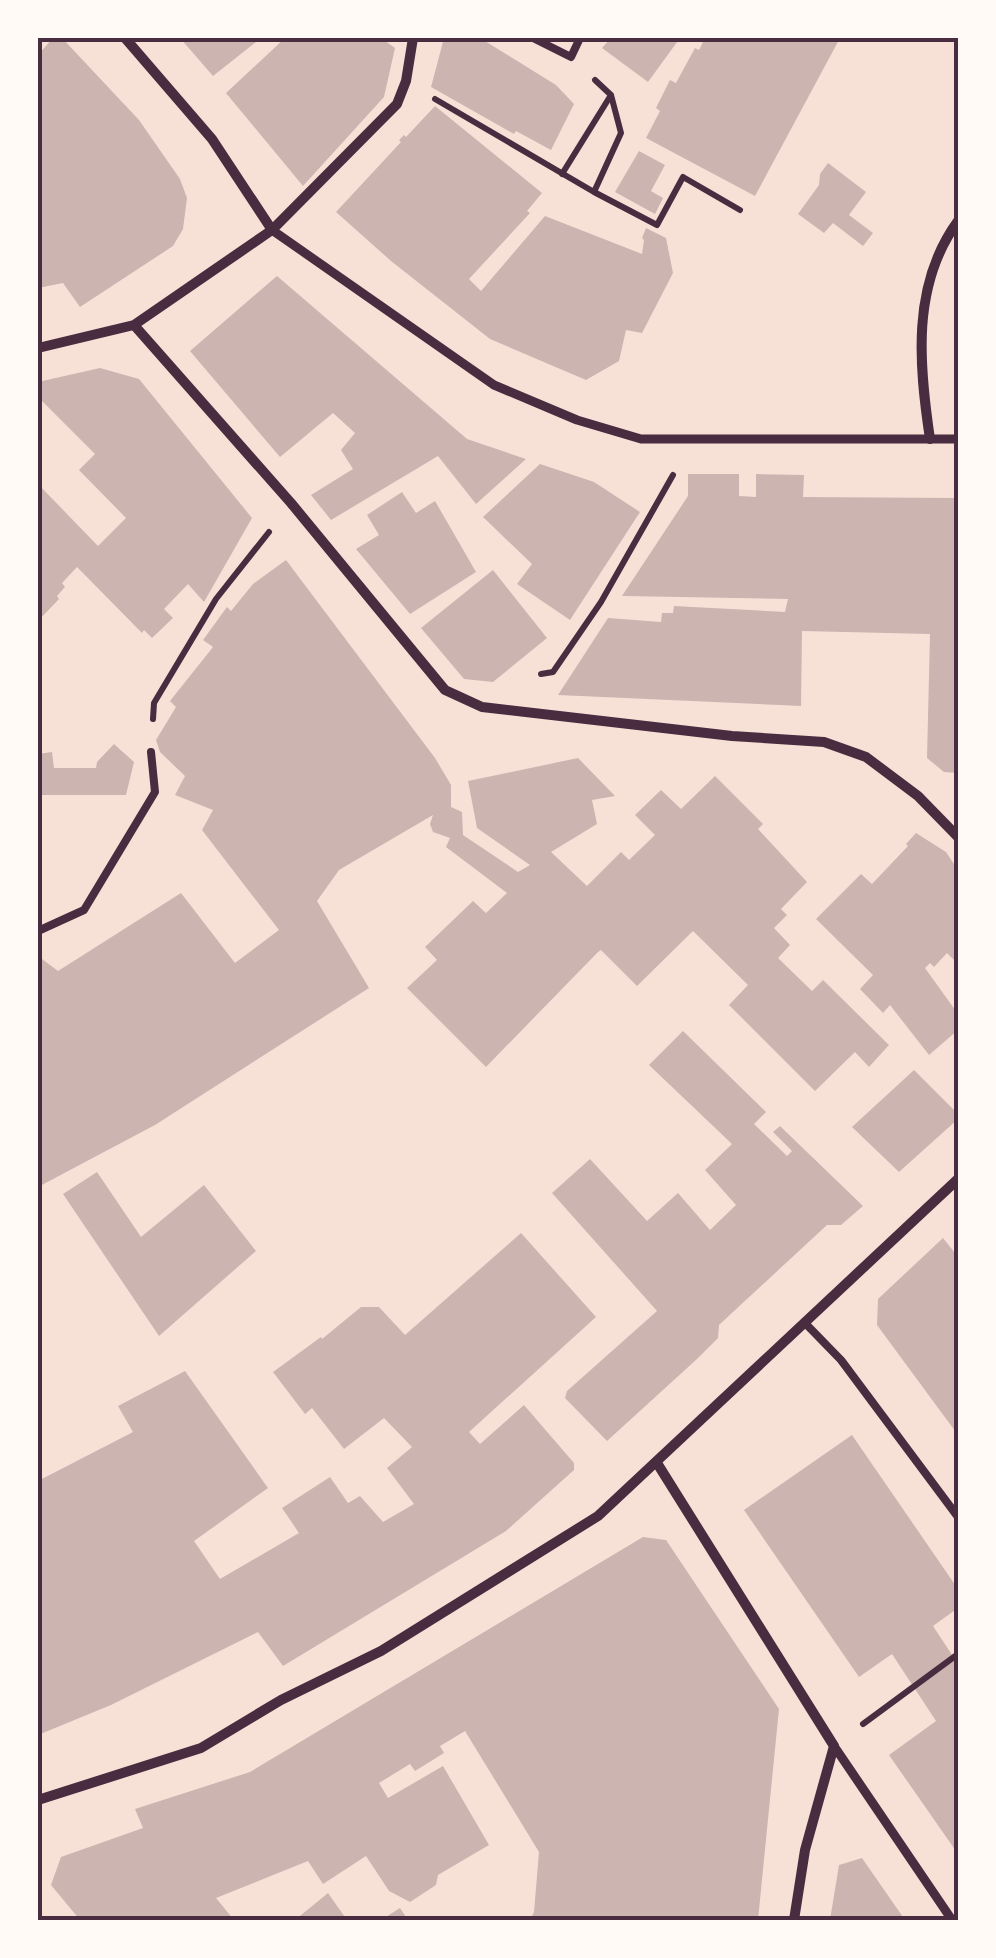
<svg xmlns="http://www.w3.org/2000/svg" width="996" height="1958" font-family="'Exo 2',sans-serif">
	<rect width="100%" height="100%" fill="#f7e1d7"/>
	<path fill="#ccb4b1" d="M53 38H62L139 120 180 179 187 198 183 229 173 246 80 307 63 283 38 288V55Z
		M180 38H252L256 42 213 76Z
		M285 38H381L395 48 384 97 303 186 226 93Z
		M444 38H480L556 85 574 104 551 150 516 131 514 134 431 87Z
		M611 38H680L648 82 602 48Z
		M705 38H840L755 196 646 138 660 111 656 108 670 80 676 83 695 48 699 50Z
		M435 106 542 193 527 211 530 213 469 279 481 291 545 216 642 254 644 240 642 238 646 228 666 238 673 273 642 333 626 330 619 361 586 380 490 339 391 261 336 212 401 142 399 140 404 135 406 137Z
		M639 151 665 165 651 191 663 198 655 214 615 192Z
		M828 163 866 192 849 215 873 233 863 246 833 223 824 233 798 214 819 185 820 174Z
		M277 276 467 439 526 459 476 504 438 456 331 520 311 495 353 469 341 450 355 433 333 413 280 457 190 351Z
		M100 368 139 379 252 518 204 602 188 584 164 609 173 618 152 638 144 630 142 633 77 567 62 583 65 587 57 596 59 599 38 621V484L98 546 126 518 79 470 95 454 38 397V382Z
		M540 464 594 482 640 512 570 620 517 584 532 564 483 517Z
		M688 474H739V496L756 497V474L804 475 803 497 958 498V773L944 772 927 758 930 634 802 631 801 706 558 695 608 618 661 622 662 613H673L674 606 785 612 788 599 622 596 688 496Z
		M402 492 416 513 435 501 476 572 410 614 356 549 379 535 367 515Z
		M286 560 435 758 451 785V807L462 812 463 835 518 872 530 865 477 828 468 781 578 758 615 796 592 800 597 824 551 852 587 886 621 852 629 860 655 835 635 815 661 790 681 809 715 776 763 824 758 829 807 882 781 909 787 915 774 928 790 945 778 958 812 991 823 980 889 1045 869 1067 855 1052 815 1091 729 1005 748 985 693 931 637 986 601 950 598 952 486 1067 407 988 437 960 425 947 473 901 486 913 507 893 446 847 450 838 433 832 430 824 433 815 339 870 317 901 369 988 155 1125 38 1187V956L58 971 181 893 235 963 279 930 202 830 213 810 175 795 185 776 160 752 156 740 176 707 170 701 213 647 203 640 227 607 231 611 253 584Z
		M493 570 547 638 493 682 464 679 421 628Z
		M114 744 134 762 126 795H38V754L52 752 54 768H96L97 762Z
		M916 833 946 852 958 870V964L947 953 934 967 930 963 925 968 958 1014V1030L929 1055 890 1005 883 1013 860 989 873 975 816 919 861 874 872 884 908 846 906 844Z
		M683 1031 766 1112 754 1124 787 1156 792 1151 773 1132 780 1126 863 1206 841 1225H827L719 1325 718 1338 697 1359 607 1441 565 1398 567 1391 657 1311 552 1193 590 1159 647 1221 678 1193 710 1230 736 1205 705 1170 732 1144 649 1065Z
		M914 1070 958 1114V1119L899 1172 852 1127Z
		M97 1172 141 1237 204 1185 256 1251 159 1336 63 1194Z
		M521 1233 596 1317 469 1432 480 1444 524 1405 574 1463V1470L506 1531 283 1666 258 1632 111 1705 38 1735V1481L133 1432 118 1406 185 1371 268 1488 194 1541 220 1579 299 1533 282 1508 330 1477 348 1503 360 1496 383 1522 414 1504 387 1468 412 1447 384 1418 344 1449 312 1408 305 1414 273 1372 321 1337 322 1339 361 1307H379L405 1335Z
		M943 1238 955 1253 958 1250V1435L877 1325 878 1299Z
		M852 1435 958 1589V1608L933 1626 958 1664V1854L889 1755 936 1721 892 1654 859 1677 744 1510Z
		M643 1537 666 1540 779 1709 758 1920H530L534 1912 539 1852 465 1731 440 1746 444 1753 415 1771 410 1764 379 1783 388 1798 443 1766 489 1845 438 1875 436 1885 410 1902 389 1891 366 1856 323 1884 308 1861 216 1898 234 1920H80L51 1885 61 1857 143 1828 135 1809 250 1772Z
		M862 1858 905 1920H830L839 1865Z
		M328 1893 347 1920H295Z
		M400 1908 408 1920H381Z"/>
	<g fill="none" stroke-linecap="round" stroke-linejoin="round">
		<path stroke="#4a2c40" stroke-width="6" d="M595 80 611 95 621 133 594 192 657 225 683 177 740 210
			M435 99 594 192
			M562 174 611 95
			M541 674 553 672 601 602 673 475
			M153 719 154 703 216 599 269 532
			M863 1724 958 1654"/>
		<path stroke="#4a2c40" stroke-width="8" d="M533 38 571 57 580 38
			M38 931 84 910 155 792 151 752
			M804 1322 841 1360 958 1517"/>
		<path stroke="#4a2c40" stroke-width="9" d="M272 230 494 385 577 420 641 439H958
			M834 1746 952 1920"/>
		<path stroke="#4a2c40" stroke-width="10" d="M125 38 212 139 272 230
			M134 325 291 503 445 690 482 707 732 736 824 742 866 757 918 796 958 837
			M38 348 134 325 272 230 397 104 406 81 413 38
			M930 439C919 365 911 285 958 221
			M657 1463 834 1746 805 1850 794 1920
			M38 1800 201 1748 281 1700 381 1651 598 1516 958 1179"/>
	</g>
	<rect width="996" height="1958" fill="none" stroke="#fffaf5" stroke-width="80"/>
	<rect x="40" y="40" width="916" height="1878" fill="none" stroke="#4a2c40" stroke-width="4"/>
</svg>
